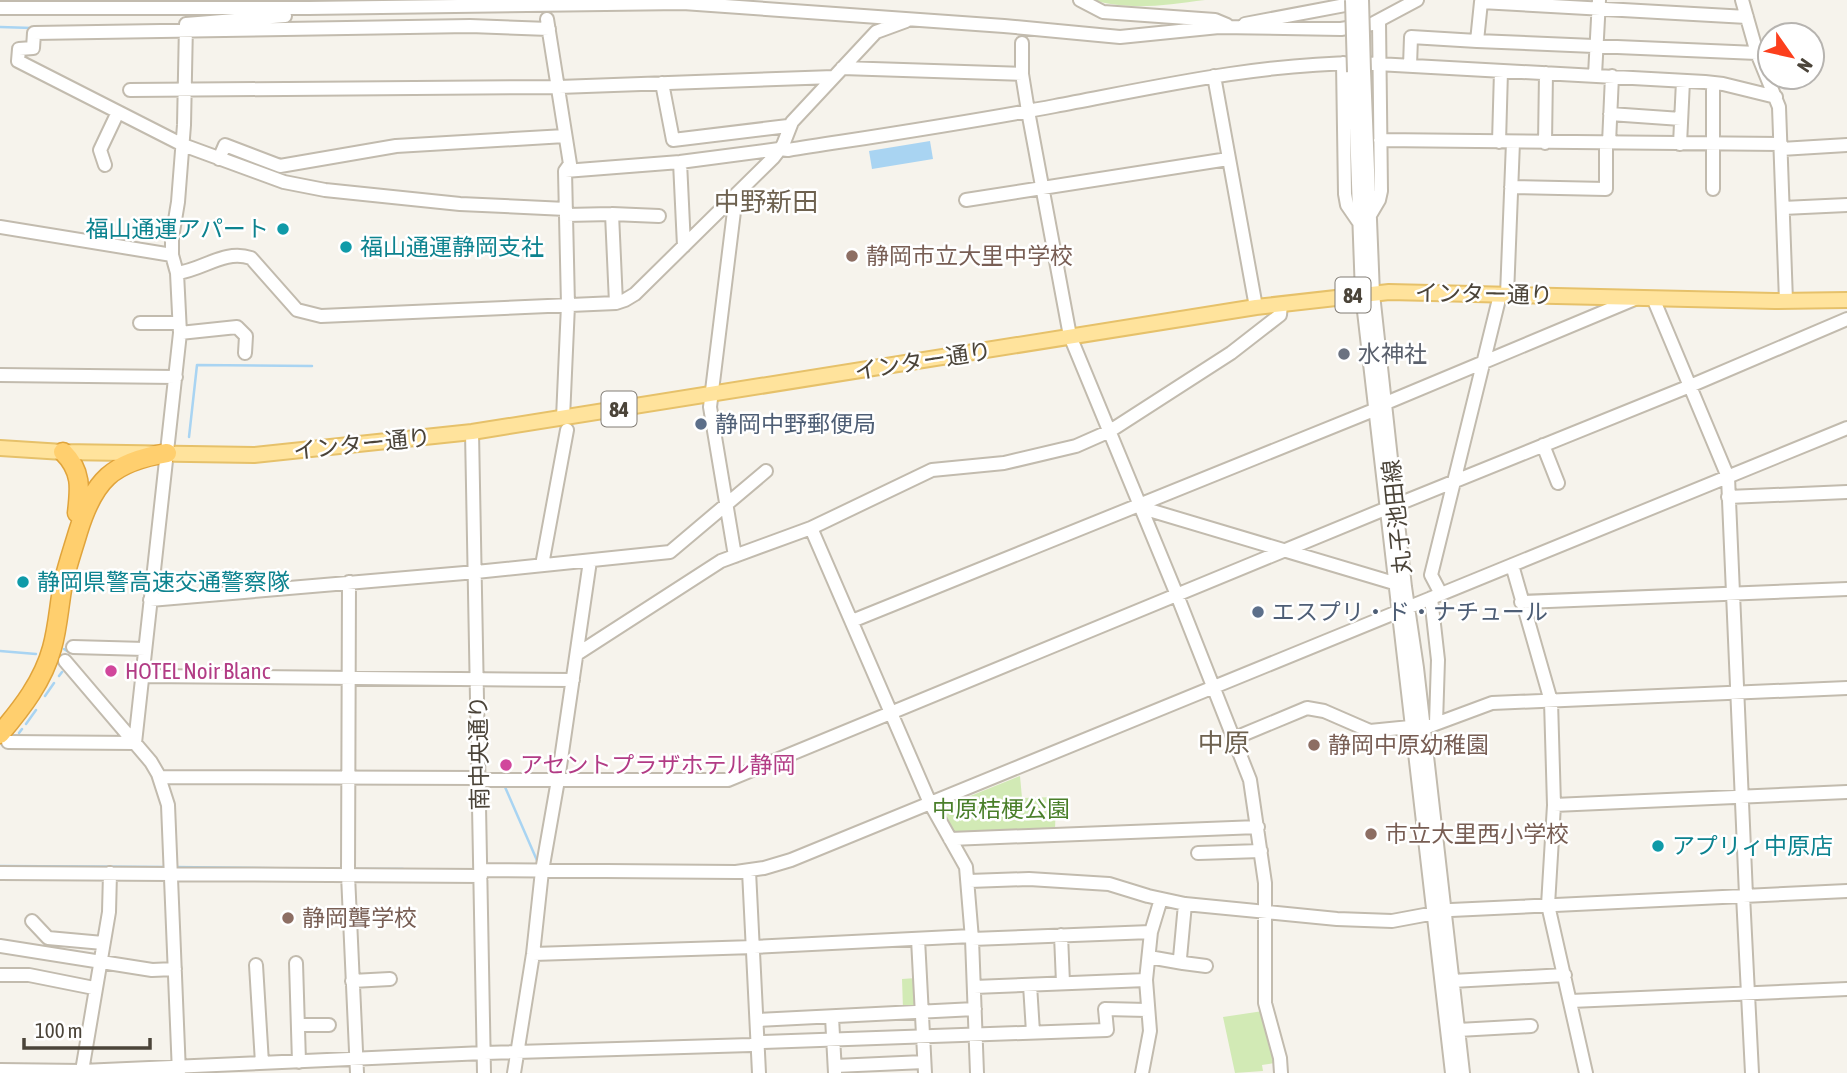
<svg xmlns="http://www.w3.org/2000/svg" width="1847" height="1073" font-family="'Asap Condensed','Noto Sans JP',sans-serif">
	<rect width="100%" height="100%" fill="#f6f3ec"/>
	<path fill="#d2eab5" d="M1093 0H1205C1165 5 1132 11 1093 0Z
		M1020 776 1022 798 1056 797 1055 831 954 835 938 809Z
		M916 978 917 1009H903L902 979Z
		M1263 1011 1275 1063 1262 1065 1263 1071 1235 1073 1223 1017Z"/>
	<path fill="#a9d4f2" d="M930 141 933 159 872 169 869 151Z"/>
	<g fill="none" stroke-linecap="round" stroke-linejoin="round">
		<path stroke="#a9d4f2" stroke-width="2.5" d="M0 27 32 28
			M189 437 197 365 312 366
			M64 649 67 651
			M0 651 36 654
			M59 676 62 672
			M45 696 54 683
			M26 724 36 710
			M19 733 22 729
			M505 787 539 865
			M0 866 165 867
			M175 867 343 869
			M353 869H403"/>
		<g stroke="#c2bbae" stroke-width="16">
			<path id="minor" d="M1080 0 1103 12 1215 20 1227 25
				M1742 0 1757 53 1779 107 1786 301
				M0 8H308L683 3 1004 26 1120 37 1219 27 1341 29 1372 24 1417 0
				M547 19 570 164 565 171 568 305 563 418
				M1245 24 1361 2
				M549 29 470 26 34 33 33 48 19 49 18 61 183 145 284 182 325 190 460 204 566 209
				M1477 41 1757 53
				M1022 43V74L1028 111 1070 336 1177 595 1250 780 1265 883V1003L1280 1058 1281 1073
				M1343 63 1345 194 1347 205 1358 221
				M1410 66 1411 37 1477 41 1481 2 1747 17
				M842 68 1022 74
				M1364 71 1373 294 1405 587 1417 668 1463 1073
				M1354 72 1362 294 1452 1073
				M1595 75 1599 0
				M1214 76 1256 307
				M662 83 673 140 788 126
				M1713 83V189
				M130 90 559 87 834 77
				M1610 114 1681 119
				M1380 140 1781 144
				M1499 142 1501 71
				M1545 143 1546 73
				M1609 143 1612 76
				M1680 144 1683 81
				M1781 149 1847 145
				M219 159 225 145 280 166 396 146 565 136
				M680 162 684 246
				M105 165 100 150 118 112
				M565 171 680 162 779 149 788 150C877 136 966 123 1055 106 1156 87 1256 64 1359 63L1705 82 1723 84 1776 97
				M1511 187 1606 189V143
				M966 200 1228 159
				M1783 208 1847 205
				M612 214 616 303
				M566 215 612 214 659 216
				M1369 217 1379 200 1381 191 1379 21
				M0 227 172 255 177 273 180 333 135 743 8 742
				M172 255V238L178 202 184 125 186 24 285 16
				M177 273C203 270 224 249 251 258L297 310 321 316 616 303 625 300 635 294 773 158 783 145 792 122 876 32 906 21
				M1507 295 1513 142
				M1653 298 1728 477 1746 895
				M140 323H179
				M180 333 237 327 246 336 245 353
				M0 375 176 377
				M1386 403 1637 298
				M472 432 484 1073
				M1543 445 1558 483
				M1728 497 1847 492
				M1396 505 1690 386 1847 319
				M1139 507 1394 583
				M811 528 930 803 966 867 972 939 977 1073
				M735 556 710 407 736 195
				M542 565 567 430
				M1512 565 1551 701 1554 805 1548 905 1586 1073
				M349 582 348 875 357 1073
				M1441 594 1431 575 1500 295
				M1431 598 1438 660 1436 723
				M150 600 476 572 670 552 766 471
				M1521 602 1847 589
				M852 621 1374 410
				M73 647 145 649
				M577 654 721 561 811 528 932 470 1004 463 1076 446 1110 431 1231 353 1280 315 1281 304
				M65 661 151 762 158 774 168 805 179 1073
				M143 676 573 680
				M1422 729 1492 703 1847 688
				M1235 738 1307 708 1324 711 1370 731 1410 727
				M159 777 479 778
				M479 780H728L1385 509
				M1554 805 1847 792
				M950 839 1258 827
				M1198 853 1261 851
				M481 870 736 872 764 868 791 860 1847 428
				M749 871 759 1073
				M0 873 481 876
				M969 881 1029 879 1109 884 1148 896 1185 904 1337 919 1392 921 1451 910 1847 891
				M1743 895 1752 1073
				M1185 904 1180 958 1183 963 1206 966
				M32 921 48 938 103 943
				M1061 935 1063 983
				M918 939 925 1073
				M972 939 1151 932
				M0 946 152 970 175 969
				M533 954 754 947 972 936
				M1149 957 1183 963
				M296 963 299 1062
				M256 965 262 1063
				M0 975H29L94 988
				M352 981 390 979
				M1452 981 1565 975
				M1030 985 1033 1032
				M974 987 1146 980
				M1571 1001 1847 989
				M832 1017 835 1073
				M757 1020 975 1009
				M298 1025H329
				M1458 1030 1531 1026
				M835 1066 924 1062
				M0 1070 82 1071 484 1053 751 1045 763 1042 1107 1030 1105 1009 1147 1010
				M82 1071 109 912 110 873
				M514 1073 533 954 542 871 558 780 590 561
				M1142 1073 1150 1031 1146 980 1151 932 1161 899"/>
		</g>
		<g stroke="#e6c16a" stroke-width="18">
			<path id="major" d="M0 448 63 452 254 455 472 432 1256 307 1389 292 1775 301 1847 300"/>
		</g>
		<g stroke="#e0a43c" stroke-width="21">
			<path id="highway" d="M63 452C82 471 80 488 77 513
				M0 734C22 708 43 681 52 648 58 627 59 605 63 584 67 566 73 549 78 532 94 480 112 462 167 453"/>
		</g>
		<use href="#minor" stroke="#fff" stroke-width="12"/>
		<use href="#major" stroke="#ffe39c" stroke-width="14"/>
		<use href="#highway" stroke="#ffcf6e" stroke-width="18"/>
		<g stroke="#c2bbae" stroke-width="16" stroke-linecap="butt">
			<path id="minor-bridge" d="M1352 0 1354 72
				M1362 0 1364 71"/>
		</g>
		<use href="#minor-bridge" stroke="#fff" stroke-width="12"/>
	</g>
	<g fill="#0f9aa8" stroke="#fff" stroke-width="2.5">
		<circle cx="283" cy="229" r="7"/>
		<circle cx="346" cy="247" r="7"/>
		<circle cx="23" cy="582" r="7"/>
		<circle cx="1658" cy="846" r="7"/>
	</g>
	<g fill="#8d6e63" stroke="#fff" stroke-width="2.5">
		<circle cx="852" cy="256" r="7"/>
		<circle cx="1314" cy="745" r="7"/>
		<circle cx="1371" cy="834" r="7"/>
		<circle cx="288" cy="918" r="7"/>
	</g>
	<circle fill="#6b7280" stroke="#fff" stroke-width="2.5" cx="1344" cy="354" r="7"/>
	<g fill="#5c6f8a" stroke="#fff" stroke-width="2.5">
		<circle cx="701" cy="424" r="7"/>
		<circle cx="1258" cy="612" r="7"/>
	</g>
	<g fill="#d1479c" stroke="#fff" stroke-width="2.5">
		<circle cx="111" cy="671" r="7"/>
		<circle cx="506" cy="765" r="7"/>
	</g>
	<g text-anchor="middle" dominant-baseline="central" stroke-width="5" stroke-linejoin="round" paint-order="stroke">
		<g fill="#fff" stroke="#817c74" stroke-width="2">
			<rect x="1335.5" y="277.5" width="35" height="35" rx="5"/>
			<rect x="601.5" y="391.5" width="35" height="35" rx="5"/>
		</g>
		<g font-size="21" font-weight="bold" fill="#4b4439">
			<text x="1353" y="295">84</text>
			<text x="619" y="409">84</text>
		</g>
		<g font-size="23" fill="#0d838f" stroke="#fff" text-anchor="start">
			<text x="269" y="229" text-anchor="end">福山通運アパート</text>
			<text x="360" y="247">福山通運静岡支社</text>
			<text x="37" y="582">静岡県警高速交通警察隊</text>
			<text x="1672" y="846">アプリィ中原店</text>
		</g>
		<g font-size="23" fill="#785e54" stroke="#fff" text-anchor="start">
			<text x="866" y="256">静岡市立大里中学校</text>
			<text x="1328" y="745">静岡中原幼稚園</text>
			<text x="1385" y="834">市立大里西小学校</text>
			<text x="302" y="918">静岡聾学校</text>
		</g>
		<g font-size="23" fill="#4b4439" stroke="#fff">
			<text transform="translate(1484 294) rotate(1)">インター通り</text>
			<text transform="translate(923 361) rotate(-9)">インター通り</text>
			<text transform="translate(362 444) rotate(-6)">インター通り</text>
			<text transform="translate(1397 517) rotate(-96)">丸子池田線</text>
			<text transform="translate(479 753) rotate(-91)">南中央通り</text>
		</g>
		<g font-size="23" fill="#5b616d" stroke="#fff" text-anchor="start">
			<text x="1358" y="354">水神社</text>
		</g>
		<g font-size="23" fill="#4e5e75" stroke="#fff" text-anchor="start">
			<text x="715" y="424">静岡中野郵便局</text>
			<text x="1272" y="612">エスプリ・ド・ナチュール</text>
		</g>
		<g font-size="23" fill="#b23c85" stroke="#fff" text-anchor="start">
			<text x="125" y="671">HOTEL Noir Blanc</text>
			<text x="520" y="765">アセントプラザホテル静岡</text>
		</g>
		<g font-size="23" fill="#4a7f2a" stroke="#fff">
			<text x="1001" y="809">中原桔梗公園</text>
		</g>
		<g font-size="26" fill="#6e6250" stroke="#fff">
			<text x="766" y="202">中野新田</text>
			<text x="1224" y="743">中原</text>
		</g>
	</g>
	<g transform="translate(1791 56) rotate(124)"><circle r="33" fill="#ffffff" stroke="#b7b4b0" stroke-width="2"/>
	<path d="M0-5L12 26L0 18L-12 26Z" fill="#fc3f1d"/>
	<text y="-10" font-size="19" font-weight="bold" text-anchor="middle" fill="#4b4439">N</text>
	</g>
	<path d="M24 1038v10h126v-10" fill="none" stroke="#4b4439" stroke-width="3.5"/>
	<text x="35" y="1038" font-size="21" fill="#4b4439" stroke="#ffffff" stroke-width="5" paint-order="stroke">100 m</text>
</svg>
